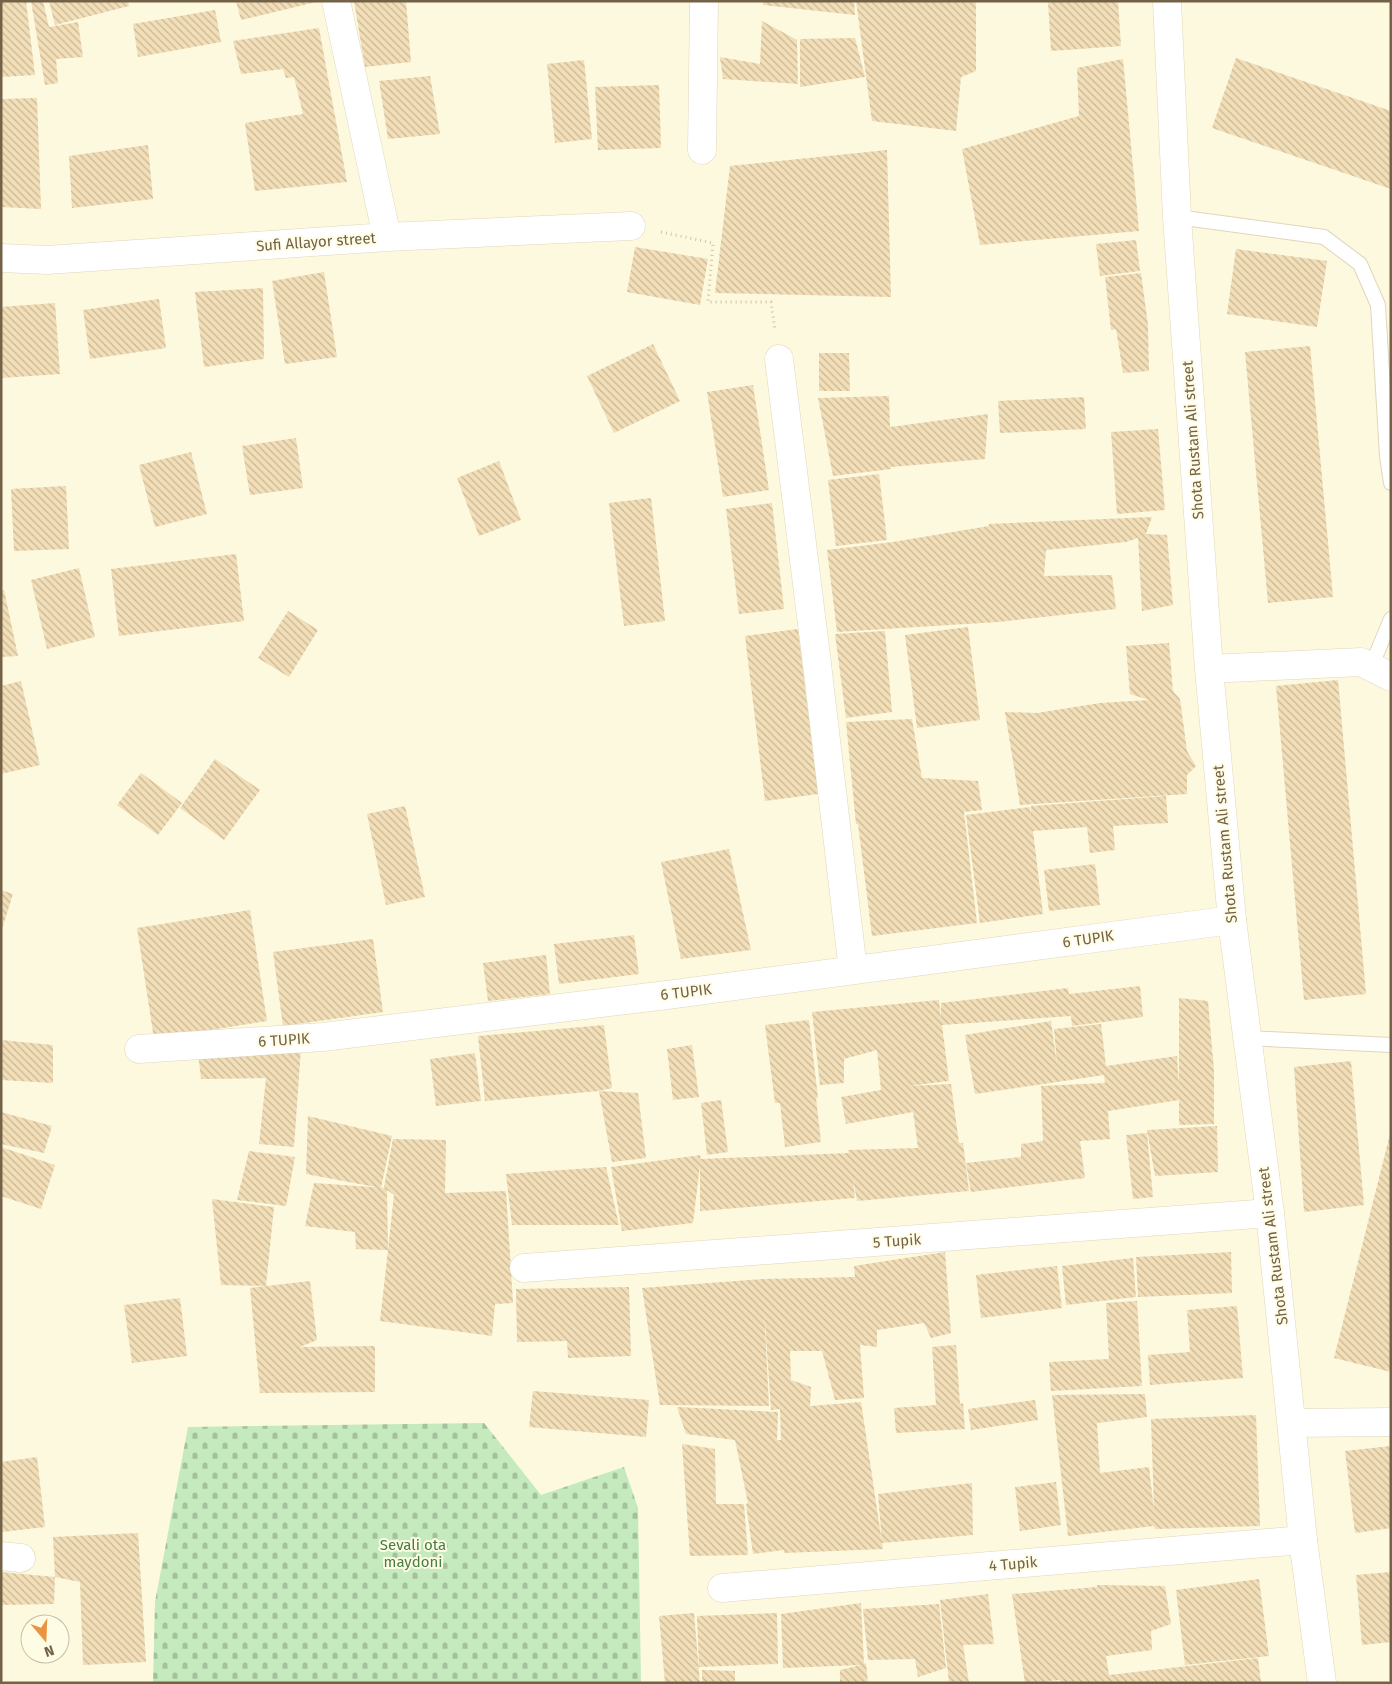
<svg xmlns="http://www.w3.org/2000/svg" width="1392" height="1684" font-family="'Fira Sans',sans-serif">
	<defs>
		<pattern id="cemetery-stones" width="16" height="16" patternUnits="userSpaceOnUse" patternTransform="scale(1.25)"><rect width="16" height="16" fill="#c4eabe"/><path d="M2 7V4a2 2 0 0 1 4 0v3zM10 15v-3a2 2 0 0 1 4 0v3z" fill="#a4c19c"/></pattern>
		<pattern id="building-back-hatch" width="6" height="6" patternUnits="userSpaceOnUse" patternTransform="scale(1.25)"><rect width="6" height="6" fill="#f2deb7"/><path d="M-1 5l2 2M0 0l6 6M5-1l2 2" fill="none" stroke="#c8b797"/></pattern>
	</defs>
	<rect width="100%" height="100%" fill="#fcf9df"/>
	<path fill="url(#cemetery-stones)" d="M484 1423 541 1495 624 1467 638 1508 641 1683H153L155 1602 188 1427Z"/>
	<path fill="url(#building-back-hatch)" fill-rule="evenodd" d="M1 1H26L35 75 1 77Z
		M31 1H43L49 27 78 22 83 57 56 59 58 83 45 85Z
		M49 1H128L129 6 55 25Z
		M236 1H316V2L241 20Z
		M354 1H406L411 62 365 67Z
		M763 1H854L855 15 763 5Z
		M856 1H976V71L961 77 956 131 872 121Z
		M1048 1H1118L1121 46 1051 51Z
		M215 10 221 42 138 57 133 24Z
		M762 21 797 40 798 84 723 79 720 57 760 64Z
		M319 28 347 182 255 191 245 123 303 114 294 77 286 78 283 69 241 74 233 41Z
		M855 38 865 77 800 87V39Z
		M1236 58 1391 111V189L1212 128Z
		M1123 59 1139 231 980 245 962 149 1079 116 1077 68Z
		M584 60 592 139 555 143 547 64Z
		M430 76 440 134 388 139 379 81Z
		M659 85 661 148 598 150 595 87Z
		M37 98 41 209 1 207 2 99Z
		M148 145 153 199 72 208 69 156Z
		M887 150 891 297 715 293 730 166Z
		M1136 240 1140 271 1100 276 1096 244Z
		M635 247 708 259 700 305 627 292Z
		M1236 249 1327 261 1317 327 1227 314Z
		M324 272 337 357 285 364 272 281Z
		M1141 273 1148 325 1149 371 1123 373 1116 329 1111 330 1105 277Z
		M263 288 264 359 204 367 195 292Z
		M159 299 166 348 90 359 83 310Z
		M55 303 60 374 1 378V307Z
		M653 344 680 401 614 433 587 376Z
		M1310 346 1333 597 1268 603 1245 352Z
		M819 353H849L850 391H819Z
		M753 385 769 490 723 497 707 392Z
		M889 396 890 427 988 414 985 459 891 467V469L833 476 818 398Z
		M1084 397 1086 429 1000 433 998 401Z
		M1158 429 1165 510 1117 514 1111 432Z
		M296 438 303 488 250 495 242 446Z
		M191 452 207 514 155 527 139 465Z
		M499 461 521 520 479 536 457 478Z
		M879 474 887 540 836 546 828 480Z
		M66 486 69 549 14 551 11 489Z
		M651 498 665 621 624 626 609 503Z
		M772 503 784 609 739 614 726 509Z
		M1152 517 1146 534 1167 535 1173 605 1142 611 1138 538 1126 542 1046 550 1044 576 1112 575 1116 609 998 622 837 632 827 550 893 542 989 526V524Z
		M236 554 244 621 119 636 111 569Z
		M79 568 95 637 47 649 31 580Z
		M1 590H4L18 656 1 657Z
		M288 611 318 630 289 677 258 658Z
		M968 627 980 720 917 728 905 635Z
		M798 629 818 794 765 801 745 636Z
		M885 631 892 712 846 718 835 634Z
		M1169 643 1173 691 1180 699 1187 751 1196 766 1187 775V794L1020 805 1005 712 1037 713 1100 703 1149 700 1130 694 1126 646Z
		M1338 680 1366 994 1304 1000 1276 686Z
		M21 681 40 765 1 774V686Z
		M912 719 922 778 978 781 982 810 964 812 977 923 872 936 858 824H856L846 722Z
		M215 759 260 790 224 840 180 808Z
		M141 773 182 803 158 835 117 805Z
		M1166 796 1168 823 1113 826 1115 850 1090 853 1087 827 1033 831 1043 914 980 923 966 815 1030 807 1031 815V806Z
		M405 806 425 897 386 905 367 814Z
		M729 849 751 950 681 959 661 862Z
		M1095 864 1100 905 1049 911 1044 870Z
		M1 890 13 894 2 929H1Z
		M250 910 267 1021 154 1039 137 928Z
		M634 935 639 974 559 984 554 944Z
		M373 939 383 1012 283 1026 273 952Z
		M546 955 550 994 488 1001 483 963Z
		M1140 986 1143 1017 1072 1026 1071 1016 942 1025 949 1081 908 1086 951 1084 959 1143H963L969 1191 857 1201 853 1178 855 1198 700 1211V1165L693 1223 622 1231 611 1167 701 1155 700 1159 849 1153 848 1150 918 1148 913 1112 846 1124 841 1097 881 1090 877 1050 844 1059V1083L820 1085 812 1012 939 1000 941 1019V1003L1068 988 1069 994Z
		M1179 998 1208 1001 1214 1071V1124L1179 1125V1100L1108 1111 1110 1139 1080 1141 1085 1178 971 1192 966 1163 1021 1157V1144L1043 1141 1041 1086 1105 1083 1104 1075 975 1094 965 1035 1051 1021 1057 1065 1054 1029 1101 1024 1106 1066 1177 1056 1179 1085Z
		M809 1020 818 1098H816L821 1142 785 1147 780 1103H775L765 1025Z
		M604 1025 612 1088 599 1091 638 1093 646 1158 612 1162 599 1091 485 1101 478 1036Z
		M1 1040 53 1045V1083L1 1080Z
		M692 1045 699 1097 673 1100 667 1049Z
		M301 1048 294 1147 259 1144 266 1078 201 1079 198 1053Z
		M475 1053 481 1101 436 1106 430 1059Z
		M1351 1061 1364 1205 1304 1212 1294 1067Z
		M721 1100 728 1152 707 1155 701 1103Z
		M1 1112 52 1126 44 1153 1 1144Z
		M308 1116 392 1136 381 1188 306 1174Z
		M1217 1126 1218 1172 1155 1176 1147 1130Z
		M1147 1133 1153 1197 1133 1199 1126 1135Z
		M1390 1134H1391V1372L1334 1358Z
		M393 1139 446 1140 445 1193 506 1191 513 1303 495 1304 492 1336 380 1321 388 1250 356 1249 355 1232 305 1226 314 1183 386 1188 384 1187ZM387 1190 394 1195 388 1250Z
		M1 1147 55 1165 41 1209 1 1196Z
		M249 1151 295 1157 286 1206 237 1200Z
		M606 1167 619 1225H512L506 1174Z
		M212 1199 274 1207 266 1286 221 1285Z
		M945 1252 951 1333 931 1338 924 1323 877 1330V1347L860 1345 864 1398 835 1400 822 1351H790L791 1380 811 1387 810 1406 861 1402 883 1549 784 1553V1550L753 1554 746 1504 748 1503 735 1440 686 1434 677 1407 778 1412 777 1440H781L780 1409 771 1410 764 1306 769 1406 660 1405 642 1288 763 1279 855 1277 854 1266Z
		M1231 1252 1232 1293 1138 1297 1136 1257Z
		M1133 1258 1136 1297 1066 1305 1062 1266Z
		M1057 1266 1062 1308 981 1318 976 1275Z
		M310 1281 317 1340 300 1347 375 1346V1392L260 1393 250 1288Z
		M629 1287 631 1356 568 1358 567 1341 517 1342 516 1289Z
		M180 1298 187 1356 132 1363 124 1305Z
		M1137 1301 1142 1386 1051 1391 1049 1362 1109 1359 1106 1303Z
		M1237 1306 1243 1378 1150 1385 1148 1355 1190 1352 1187 1310Z
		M956 1345 960 1404 963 1403 965 1429 896 1433 894 1408 936 1405 932 1347Z
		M533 1391 649 1400 646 1437 529 1427Z
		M1145 1394 1147 1417 1097 1423 1100 1473 1149 1467 1154 1510 1151 1419 1256 1415 1260 1526 1155 1529 1154 1526 1068 1536 1052 1395Z
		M1035 1400 1038 1420 971 1430 968 1409Z
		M682 1444 715 1449 716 1504H744L748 1555 690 1556Z
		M1391 1446V1528L1355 1533 1345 1451Z
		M37 1457 45 1527 2 1532 1 1462Z
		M1056 1482 1061 1525 1020 1531 1015 1487Z
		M972 1483 973 1535 882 1543 878 1494Z
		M138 1533 146 1662 83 1665 80 1582 55 1577 54 1604 1 1605V1572L55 1577 53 1537Z
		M1391 1572V1642L1362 1645 1356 1575Z
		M1259 1579 1269 1656 1185 1665 1176 1590Z
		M1097 1585 1165 1586 1171 1624 1151 1631 1152 1650 1106 1656 1109 1675 1258 1658 1261 1683H1061L1060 1680 1048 1681 1049 1683H1025L1012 1594 1097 1587V1593Z
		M988 1594 994 1644 963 1645 969 1683H949L940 1600Z
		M861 1603 864 1664 866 1663 868 1683H840V1670L861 1665 783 1668 781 1614Z
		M939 1604 946 1668 918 1677 915 1659 868 1660 863 1609Z
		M694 1613 700 1683H665L659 1616Z
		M777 1613 778 1664 699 1667 697 1616Z
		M702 1670 735 1671V1683H702Z"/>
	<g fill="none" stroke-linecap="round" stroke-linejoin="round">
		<g stroke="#e0d6bc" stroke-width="16">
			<path id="lane" d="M1177 217 1324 237 1360 264 1378 305 1387 456 1391 483
				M1371 667 1391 619
				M1247 1038 1391 1045"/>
		</g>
		<g stroke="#e0d6bc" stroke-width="29">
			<path id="street" d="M336 1 387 237
				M702 150 704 1
				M1 258 47 260 387 237 631 226
				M779 359 817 664 853 970
				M1209 669 1361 662 1391 677
				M139 1049 323 1037 667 995 1232 920
				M524 1268 1270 1213
				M1292 1423 1391 1422
				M1 1556 21 1558
				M722 1588 1303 1540"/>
		</g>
		<g stroke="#e3d7b6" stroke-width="29">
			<path id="secondary" d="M1167 1 1177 217 1209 669 1232 920 1270 1213 1303 1540 1322 1683"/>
		</g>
		<path stroke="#d7c29a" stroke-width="3" stroke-dasharray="1 4" stroke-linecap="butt" d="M661 232 713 243 708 302H771L775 330"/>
		<use href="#lane" stroke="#fff" stroke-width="14"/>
		<use href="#street" stroke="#fff" stroke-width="28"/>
		<use href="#secondary" stroke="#fff" stroke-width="28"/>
	</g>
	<g text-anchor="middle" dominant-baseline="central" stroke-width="4" stroke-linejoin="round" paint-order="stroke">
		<g font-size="15" fill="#736247" stroke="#fffce6">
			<text transform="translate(316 242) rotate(-4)">Sufi Allayor street</text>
			<text transform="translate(1193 440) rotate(-94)">Shota Rustam Ali street</text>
			<text transform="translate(1225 844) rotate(-95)">Shota Rustam Ali street</text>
			<text transform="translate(1088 939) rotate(-8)">6 TUPIK</text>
			<text transform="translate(686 992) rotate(-7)">6 TUPIK</text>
			<text transform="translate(284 1040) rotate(-4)">6 TUPIK</text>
			<text transform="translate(897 1241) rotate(-4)">5 Tupik</text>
			<text transform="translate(1273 1246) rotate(-97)">Shota Rustam Ali street</text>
			<text transform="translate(1013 1564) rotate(-5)">4 Tupik</text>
		</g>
		<g font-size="15" fill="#437f41" stroke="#fffce6">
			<text x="413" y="1545">Sevali ota<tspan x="413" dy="17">maydoni</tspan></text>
		</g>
	</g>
	<rect width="1392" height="1684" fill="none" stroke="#736247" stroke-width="5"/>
	<g transform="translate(45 1639) rotate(161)"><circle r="24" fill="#fffce6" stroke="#c7bea6"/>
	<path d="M0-4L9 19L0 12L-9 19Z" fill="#ea9341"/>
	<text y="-8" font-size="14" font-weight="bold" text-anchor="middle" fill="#736247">N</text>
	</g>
</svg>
